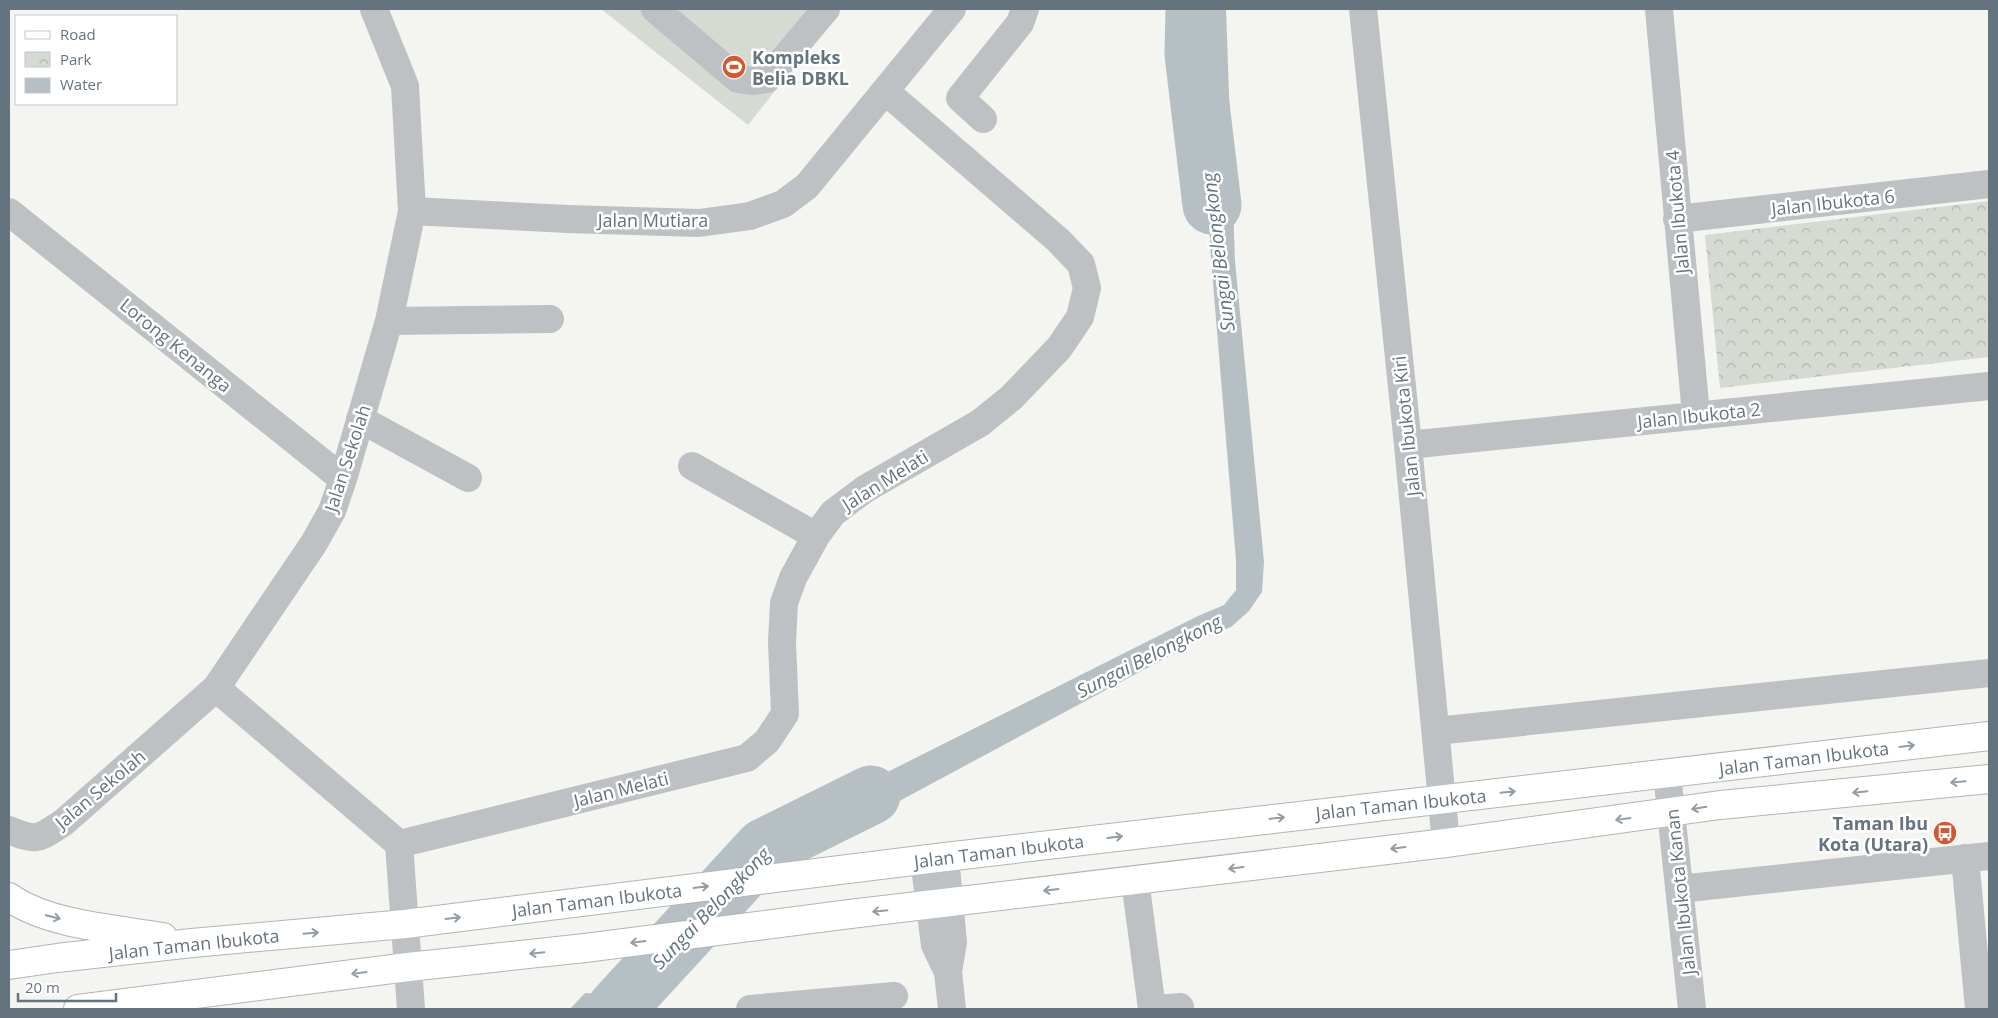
<svg xmlns="http://www.w3.org/2000/svg" width="1998" height="1018" font-family="'Open Sans',sans-serif">
	<defs>
		<pattern id="park-crowns" width="20" height="18" patternUnits="userSpaceOnUse" patternTransform="scale(1.25)"><rect width="20" height="18" fill="#d5dad2"/><path d="M2 6a3 3 0 1 1 6 0M12 15a3 3 0 1 1 6 0" fill="none" stroke="#b0b5b0"/></pattern>
	</defs>
	<rect width="100%" height="100%" fill="#f4f4f0"/>
	<path fill="#d5dad2" d="M601 9H840L748 125Z"/>
	<path fill="url(#park-crowns)" d="M1989 201V357L1720 388 1705 235Z"/>
	<path fill="#b6c0c4" d="M1196 9H1226L1235 261 1264 562 1262 592 1249 611 1231 627 1201 639 851 827 768 832 1198 616 1224 605 1236 590V560L1211 259Z
		M585 993 643 997 630 1009H570Z"/>
	<g fill="none" stroke-linecap="round" stroke-linejoin="round">
		<path stroke="#b6c0c4" stroke-width="59" d="M1195 9 1194 54 1212 205
			M616 1009 764 848 871 795"/>
		<g stroke="#b1b5b8" stroke-width="30">
			<path id="major" d="M9 897C48 925 116 929 163 937
				M9 965 57 958 192 943 405 924 945 857 1989 736
				M78 1009 408 967 585 948 850 914 1446 843 1720 805 1989 779"/>
		</g>
		<path stroke="#bdc1c4" stroke-width="28" d="M655 9 738 79 754 81 767 79 826 9
			M1363 9 1408 445 1446 843
			M1659 9 1696 415
			M983 119 960 98 1020 23 1025 9
			M412 211 568 219 699 223 750 216 783 204 807 186 952 9
			M9 212 343 479
			M1677 219 1989 184
			M389 321 550 319
			M360 419 468 478
			M1408 445 1989 386
			M692 466 816 536
			M216 688 399 844 411 1009
			M1436 731 1989 673
			M1667 774 1692 1009
			M9 830C38 842 38 839 64 822L216 688 314 543 332 511 343 479 389 321 412 211 405 86 374 9
			M399 844 747 758 767 741 785 714 782 642 784 603 793 578 816 536 833 513 865 489 980 423 1011 398 1059 348 1080 317 1087 288 1081 264 1058 240 885 91
			M945 857 953 942 948 972 952 1009
			M1965 858 1979 1009
			M924 859 935 945 947 970
			M1135 880 1152 1009
			M1679 889 1989 856
			M750 1009 894 996
			M1158 1009 1180 1007"/>
		<use href="#major" stroke="#fff" stroke-width="28"/>
	</g>
	<defs><path id="oneway-shaft" d="M-6 0H5M1.5-3L5.5 0L1.5 3" fill="none" stroke-width="1.6" stroke-linecap="round" stroke-linejoin="round" transform="scale(1.25)"/></defs>
	<g stroke="#939da5">
		<use href="#oneway-shaft" transform="translate(1907 746) rotate(-7)"/>
		<use href="#oneway-shaft" transform="translate(1958 782) rotate(175)"/>
		<use href="#oneway-shaft" transform="translate(1508 792) rotate(-6)"/>
		<use href="#oneway-shaft" transform="translate(1860 792) rotate(174)"/>
		<use href="#oneway-shaft" transform="translate(1699 808) rotate(171)"/>
		<use href="#oneway-shaft" transform="translate(1277 818) rotate(-7)"/>
		<use href="#oneway-shaft" transform="translate(1623 819) rotate(172)"/>
		<use href="#oneway-shaft" transform="translate(1115 837) rotate(-7)"/>
		<use href="#oneway-shaft" transform="translate(1398 848) rotate(173)"/>
		<use href="#oneway-shaft" transform="translate(1236 868) rotate(173)"/>
		<use href="#oneway-shaft" transform="translate(701 887) rotate(-7)"/>
		<use href="#oneway-shaft" transform="translate(1051 890) rotate(173)"/>
		<use href="#oneway-shaft" transform="translate(880 911) rotate(174)"/>
		<use href="#oneway-shaft" transform="translate(53 917) rotate(14)"/>
		<use href="#oneway-shaft" transform="translate(453 918) rotate(-7)"/>
		<use href="#oneway-shaft" transform="translate(311 933) rotate(-5)"/>
		<use href="#oneway-shaft" transform="translate(638 942) rotate(173)"/>
		<use href="#oneway-shaft" transform="translate(537 953) rotate(174)"/>
		<use href="#oneway-shaft" transform="translate(359 973) rotate(172)"/>
	</g>
	<defs>
		<g id="stadium-disc" transform="scale(1.25)"><circle r="9.5" fill="#d45930" stroke="#fff"/><path d="M0-5a6.5 5 0 1 0 0 10a6.5 5 0 1 0 0-10ZM-3.5-1.8h7v3.6h-7Z" fill="#fff"/></g>
		<g id="bus-disc" transform="scale(1.25)"><circle r="9.5" fill="#d45930" stroke="#fff"/><path d="M-5-6H5V4H4V6H2V4H-2V6H-4V4H-5ZM-3.5-4V0h7V-4ZM-3.5 1.2v1.5H-2V1.2ZM2 1.2v1.5H3.5V1.2Z" fill="#fff"/></g>
	</defs>
	<g fill-rule="evenodd">
		<use href="#stadium-disc" x="734" y="67"/>
		<use href="#bus-disc" x="1945" y="833"/>
	</g>
	<g text-anchor="middle" dominant-baseline="central" stroke-width="5" stroke-linejoin="round" paint-order="stroke">
		<g font-size="18" font-weight="bold" fill="#65737f" stroke="#fff" text-anchor="start">
			<text x="752" y="57">Kompleks<tspan x="752" dy="21">Belia DBKL</tspan></text>
			<text x="1928" y="823" text-anchor="end">Taman Ibu<tspan x="1928" dy="21">Kota (Utara)</tspan></text>
		</g>
		<g font-size="18" fill="#65737f" stroke="#fff">
			<text transform="translate(1833 202) rotate(-6)">Jalan Ibukota 6</text>
			<text transform="translate(1677 212) rotate(-95)">Jalan Ibukota 4</text>
			<text x="653" y="220">Jalan Mutiara</text>
			<text transform="translate(176 345) rotate(39)">Lorong Kenanga</text>
			<text transform="translate(1699 415) rotate(-6)">Jalan Ibukota 2</text>
			<text transform="translate(1406 426) rotate(-96)">Jalan Ibukota Kiri</text>
			<text transform="translate(347 458) rotate(-72)">Jalan Sekolah</text>
			<text transform="translate(885 480) rotate(-32)">Jalan Melati</text>
			<text transform="translate(1804 758) rotate(-7)">Jalan Taman Ibukota</text>
			<text transform="translate(100 789) rotate(-40)">Jalan Sekolah</text>
			<text transform="translate(621 789) rotate(-14)">Jalan Melati</text>
			<text transform="translate(1401 804) rotate(-6)">Jalan Taman Ibukota</text>
			<text transform="translate(999 851) rotate(-7)">Jalan Taman Ibukota</text>
			<text transform="translate(1680 892) rotate(-96)">Jalan Ibukota Kanan</text>
			<text transform="translate(597 900) rotate(-7)">Jalan Taman Ibukota</text>
			<text transform="translate(194 944) rotate(-6)">Jalan Taman Ibukota</text>
		</g>
		<g font-size="19" font-style="italic" fill="#61747c" stroke="#fff">
			<text transform="translate(1218 252) rotate(-97)">Sungai Belongkong</text>
			<text transform="translate(1149 656) rotate(-27)">Sungai Belongkong</text>
			<text transform="translate(711 908) rotate(-46)">Sungai Belongkong</text>
		</g>
	</g>
	<rect width="1998" height="1018" fill="none" stroke="#65737f" stroke-width="20"/>
	<rect x="15" y="15" width="162" height="90" fill="#ffffff" stroke="#c1c7cc"/>
	<rect x="25" y="31" width="25" height="8" fill="#ffffff" stroke="#c1c7cc"/>
	<text x="60" y="40" font-size="15" fill="#65737f">Road</text>
	<rect x="25" y="52" width="25" height="15" fill="url(#park-crowns)" stroke="#c1c7cc"/>
	<text x="60" y="65" font-size="15" fill="#65737f">Park</text>
	<rect x="25" y="78" width="25" height="15" fill="#b6c0c4" stroke="#c1c7cc"/>
	<text x="60" y="90" font-size="15" fill="#65737f">Water</text>
	<path d="M18 993v8h98v-8" fill="none" stroke="#65737f" stroke-width="2.5"/>
	<text x="25" y="993" font-size="15" fill="#65737f" stroke="#ffffff" stroke-width="4" paint-order="stroke">20 m</text>
</svg>
